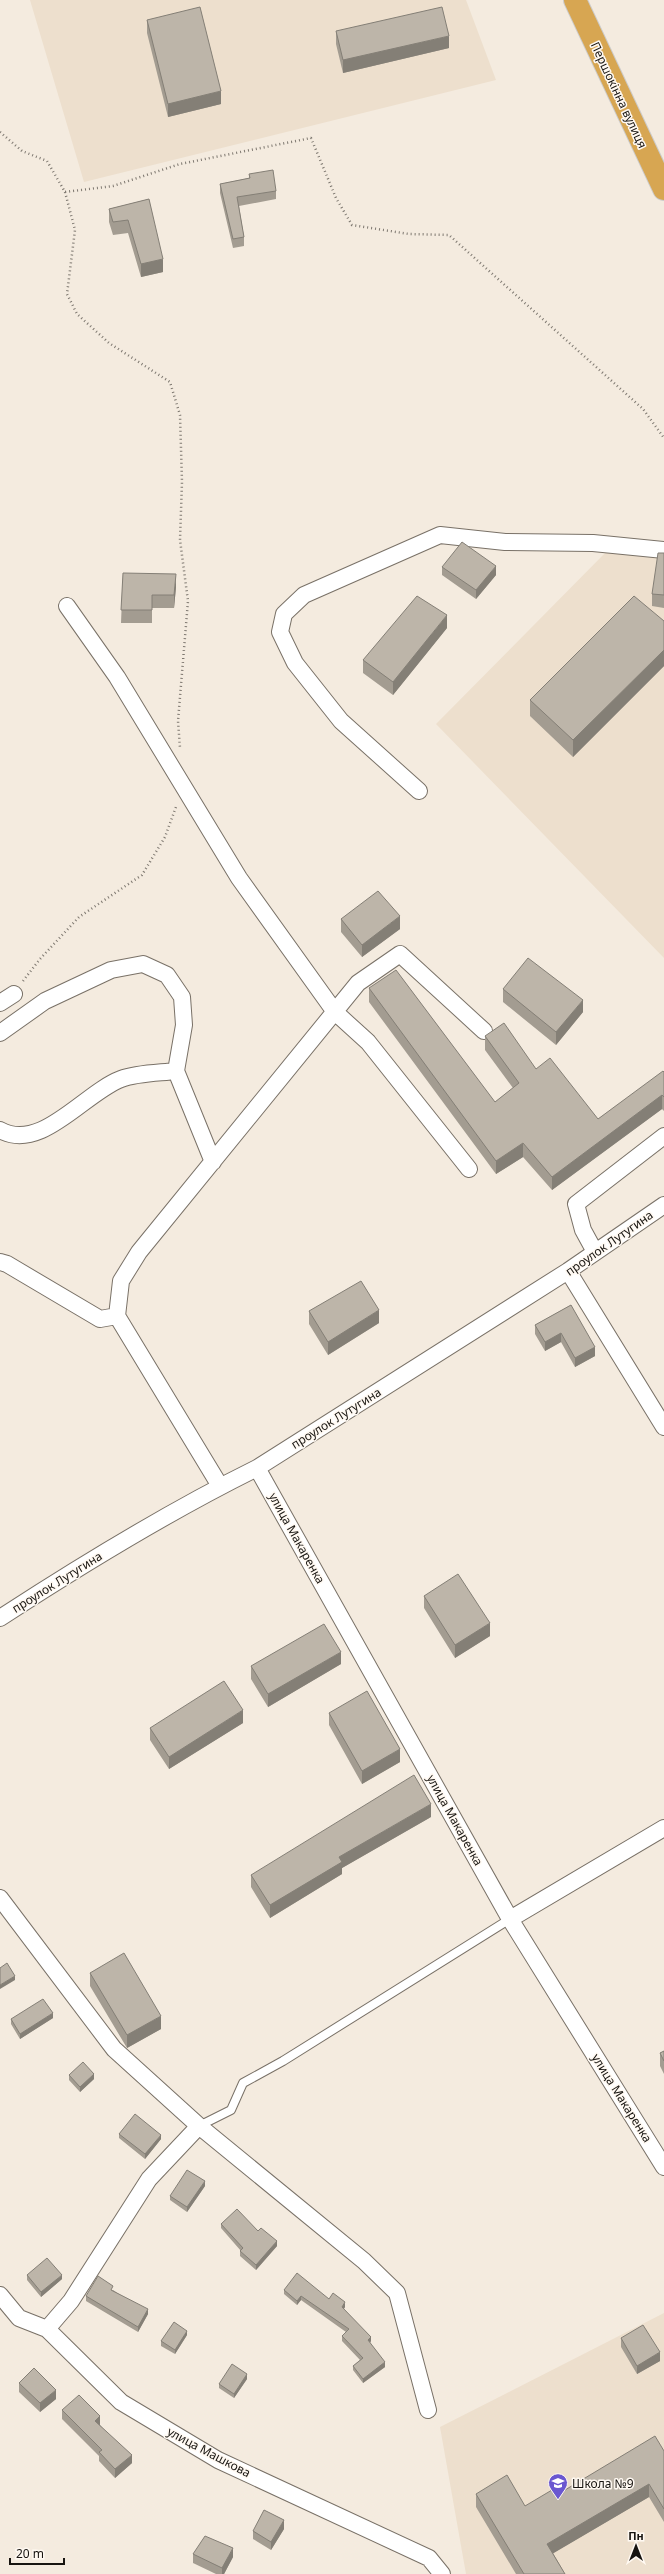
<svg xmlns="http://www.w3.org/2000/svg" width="664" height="2574" font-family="'Noto Sans',sans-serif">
	<rect width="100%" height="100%" fill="#f4ebdf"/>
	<path fill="#eddfcd" d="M30 0H466L496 80 84 182Z
		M608 550 664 557V958L436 724Z
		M664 2313V2574H466L440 2427Z"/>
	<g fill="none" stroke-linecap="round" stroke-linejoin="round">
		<g stroke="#797167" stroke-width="10">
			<path id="service" d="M199 2126 231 2110 243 2083 283 2061 510 1919"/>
		</g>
		<g stroke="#797167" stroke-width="18">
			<path id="minor" d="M67 606 117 677 239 878 335 1012 368 1042 469 1169
				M419 791 341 721 295 663 280 632 284 614 304 595 440 535 505 542 593 543 664 550
				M0 1003 14 994
				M0 1033 45 1001 111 970 143 964 167 975 182 997 184 1025 176 1071 213 1162
				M0 1130C41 1153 84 1093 121 1079 137 1073 159 1073 176 1071
				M595 1252 583 1230 576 1204 664 1136
				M0 1262 7 1264 100 1319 117 1316
				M568 1271 664 1427
				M257 1468 510 1919 664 2167
				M220 1486 117 1316 121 1281 139 1252 358 983 400 954 484 1031
				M0 1618C83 1564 168 1512 257 1468L568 1271 664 1205
				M0 1898 114 2049 199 2126 364 2261 397 2293 428 2410
				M510 1919 664 1828
				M0 2295 19 2318 47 2329 121 2402 218 2460 429 2558 442 2574
				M47 2329 71 2301 149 2179 199 2126"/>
		</g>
		<g stroke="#cccbca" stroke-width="24">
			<path id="trunk" d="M575 0 664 189"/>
		</g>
		<path stroke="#7e7870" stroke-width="2.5" stroke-dasharray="1 3" stroke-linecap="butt" d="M0 132 22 151 47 161 65 192 113 186 180 164 311 138 336 198 352 225 409 234 449 235 643 409 664 438
			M65 192 75 230 67 294 77 314 109 343 170 382 180 415 182 482 180 540 188 601 178 721 180 748
			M23 981 40 959 79 917 142 875 165 837 176 807"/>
		<use href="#service" stroke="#fff" stroke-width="8"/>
		<use href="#minor" stroke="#fff" stroke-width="16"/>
		<use href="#trunk" stroke="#d7a652" stroke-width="22"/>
	</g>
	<path fill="#a39c91" d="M147 20 221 104 168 117 147 33Z
		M336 31 449 48 343 73 336 44Z
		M249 174 276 191V199L239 206 244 237V246L233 248 220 193V184L249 178Z
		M149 199 163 272 141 277 128 233 113 235 109 222V209Z
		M664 553V608L652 606V594Z
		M442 567 496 575 476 599 442 575Z
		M123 573 176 587 174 608H152V623H121Z
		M664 621V666L573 757 530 716V700Z
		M447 628 393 695 363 673V660Z
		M341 919 400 929 362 957 341 932Z
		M369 988 495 1102 513 1088 485 1050V1036L536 1069 598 1119 664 1072V1111L662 1109 552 1190 523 1157 496 1174 369 1002Z
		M503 989 583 1012 556 1045 503 1002Z
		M571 1305 595 1356 575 1367 561 1342 545 1351 535 1334V1325Z
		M309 1311 379 1323 328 1355 309 1324Z
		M424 1596 490 1636 455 1658 424 1608Z
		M341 1664 268 1707 251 1679V1666Z
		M329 1713 400 1762 362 1784 329 1725Z
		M243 1723 169 1769 150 1740V1728Z
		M431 1817 342 1868V1874L270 1918 251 1887V1875Z
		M90 1973 161 2029 127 2048 90 1986Z
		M53 2018 20 2039 11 2024V2019Z
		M664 2051V2074L660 2066V2053Z
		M69 2075 94 2079 80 2092 69 2080Z
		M119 2134 161 2139 145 2159 119 2138Z
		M205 2186 187 2212 170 2200V2196Z
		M221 2224 258 2231 277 2246 256 2270 240 2256V2251H241L221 2228Z
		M27 2275 62 2279 41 2297 27 2280Z
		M113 2290 148 2314 138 2332 86 2301V2296Z
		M284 2290 329 2299 345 2307 344 2309 371 2341 370 2343 385 2367 363 2383 353 2370V2366L360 2360 342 2341V2336L346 2332 301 2300 297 2305 284 2294Z
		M187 2335 175 2354 161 2346V2341Z
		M621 2338 660 2361 637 2374 621 2347Z
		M247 2379 234 2398 219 2388V2384Z
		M19 2383 56 2399 40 2412 19 2392Z
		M62 2410 100 2425 132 2463 115 2478 99 2461V2456L62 2419Z
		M664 2451V2522L649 2497 553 2553 565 2574H516L476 2507V2494L525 2506 560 2493Z
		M284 2529 271 2550 253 2539V2531Z
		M193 2554 233 2557 224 2574H216L193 2563Z"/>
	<path fill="#847f76" d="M449 36V48L343 73V60Z
		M221 91V104L168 117V104Z
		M163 259V272L141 277V264Z
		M496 566V575L476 599V590Z
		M176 574V587L174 608V595Z
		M447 615V628L393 695V682Z
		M664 650V666L573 757V740Z
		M400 916V929L362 957V945Z
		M583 1000V1012L556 1045V1032Z
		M662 1095V1109L552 1190V1177Z
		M523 1143V1157L496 1174V1161Z
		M379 1310V1323L328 1355V1342Z
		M561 1333V1342L545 1351V1342Z
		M595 1347V1356L575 1367V1358Z
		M490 1623V1636L455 1658V1645Z
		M341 1652V1664L268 1707V1694Z
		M243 1710V1723L169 1769V1757Z
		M400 1749V1762L362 1784V1771Z
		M431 1804V1817L342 1868V1874L270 1918V1905L339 1857Z
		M15 1976V1980L0 1989V1985Z
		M53 2013V2018L20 2039V2034Z
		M161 2016V2029L127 2048V2035Z
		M94 2074V2079L80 2092V2087Z
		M161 2135V2139L145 2159V2154Z
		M205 2181V2186L187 2212V2207Z
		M277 2241V2246L256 2270V2265Z
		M62 2275V2279L41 2297V2292Z
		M301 2296V2300L297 2305V2301Z
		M345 2302V2307L342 2311V2307Z
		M148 2309V2314L138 2332V2327Z
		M187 2331V2335L175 2354V2350Z
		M371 2337V2341L368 2345V2340Z
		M660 2352V2361L637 2374V2366Z
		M385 2362V2367L363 2383V2379Z
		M247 2374V2379L234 2398V2394Z
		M56 2390V2399L40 2412V2403Z
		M100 2416V2425L95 2429V2421Z
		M132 2455V2463L115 2478V2469Z
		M649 2484V2497L547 2557V2544Z
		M284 2520V2529L271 2550V2542Z
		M233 2548V2557L224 2574H222V2568Z"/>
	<path fill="#bdb5a9" stroke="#847f76" d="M200 7 221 91 168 104 147 20Z
		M442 7 449 36 343 60 336 31Z
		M273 170 276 191 237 197 244 237 233 239 220 184 250 178 249 174Z
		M149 199 163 259 141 264 128 220 113 222 109 209Z
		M462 542 496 566 476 590 442 567Z
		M658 553H664V595L652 594Z
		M123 573 176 574 174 595H152V610H121Z
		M417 596 447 615 393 682 363 660Z
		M634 596 664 621V650L573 740 530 700Z
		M378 891 400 916 362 945 341 919Z
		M528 958 583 1000 556 1032 503 989Z
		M396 970 495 1102 519 1083 485 1036 504 1023 536 1069 550 1058 598 1119 663 1071 664 1072V1097L662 1095 552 1177 523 1143 496 1161 369 988Z
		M361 1281 379 1310 328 1342 309 1311Z
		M571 1305 595 1347 575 1358 561 1333 545 1342 535 1325Z
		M458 1574 490 1623 455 1645 424 1596Z
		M324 1624 341 1652 268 1694 251 1666Z
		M224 1681 243 1710 169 1757 150 1728Z
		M367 1691 400 1749 362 1771 329 1713Z
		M414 1775 431 1804 339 1857 342 1862 270 1905 251 1875Z
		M124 1953 161 2016 127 2035 90 1973Z
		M7 1963 15 1976 0 1985V1968Z
		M43 1999 53 2013 20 2034 11 2019Z
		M664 2051V2061L660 2053Z
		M83 2062 94 2074 80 2087 69 2075Z
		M135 2114 161 2135 145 2154 119 2134Z
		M187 2170 205 2181 187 2207 170 2196Z
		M237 2209 258 2231 261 2228 277 2241 256 2265 240 2251 243 2248 221 2224Z
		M47 2258 62 2275 41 2292 27 2275Z
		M297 2273 329 2299 333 2293 345 2302 342 2307 371 2337 368 2340 385 2362 363 2379 353 2366 363 2358 342 2336 349 2329 301 2296 297 2301 284 2290Z
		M98 2276 113 2286 111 2290 148 2309 138 2327 86 2296Z
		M174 2322 187 2331 175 2350 161 2341Z
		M643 2325 660 2352 637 2366 621 2338Z
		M232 2364 247 2374 234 2394 219 2384Z
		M34 2368 56 2390 40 2403 19 2383Z
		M79 2395 100 2416 95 2421 132 2455 115 2469 99 2452 102 2450 62 2410Z
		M655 2436 664 2451V2509L649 2484 547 2544 565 2574H524L476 2494 507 2475 525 2506 557 2487 560 2493Z
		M264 2510 284 2520 271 2542 253 2531Z
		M205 2536 233 2548 222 2568 193 2554Z"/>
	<defs>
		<g id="school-pin" transform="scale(1)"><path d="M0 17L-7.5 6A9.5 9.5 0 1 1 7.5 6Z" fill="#6a57d0" stroke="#fff9f2"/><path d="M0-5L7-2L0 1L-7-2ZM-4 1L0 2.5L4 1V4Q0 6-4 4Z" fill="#fff"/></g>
	</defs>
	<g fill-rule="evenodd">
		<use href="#school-pin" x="558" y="2483"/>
	</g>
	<g text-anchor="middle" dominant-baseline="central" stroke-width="3" stroke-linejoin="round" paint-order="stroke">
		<g font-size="12" fill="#171410" stroke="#fff9f2">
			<text transform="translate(619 95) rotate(65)">Першокінна вулиця</text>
			<text transform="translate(609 1243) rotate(-35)">проулок Лутугина</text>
			<text transform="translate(336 1418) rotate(-32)">проулок Лутугина</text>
			<text transform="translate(297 1538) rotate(61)">улица Макаренка</text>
			<text transform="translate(57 1582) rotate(-32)">проулок Лутугина</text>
			<text transform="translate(455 1820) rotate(61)">улица Макаренка</text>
			<text transform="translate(622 2098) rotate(58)">улица Макаренка</text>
			<text transform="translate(209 2452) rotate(28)">улица Машкова</text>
		</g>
		<g font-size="12" fill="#171410" stroke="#fff9f2" text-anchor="start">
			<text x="572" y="2483">Школа №9</text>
		</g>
	</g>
	<g transform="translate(636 2546)" stroke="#fff9f2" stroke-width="3" paint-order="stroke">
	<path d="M0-3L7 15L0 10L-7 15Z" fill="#171410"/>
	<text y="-6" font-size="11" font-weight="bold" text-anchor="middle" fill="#171410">Пн</text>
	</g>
	<path d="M10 2558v6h54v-6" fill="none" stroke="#171410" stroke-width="2"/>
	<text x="16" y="2558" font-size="12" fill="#171410" stroke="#fff9f2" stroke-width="3" paint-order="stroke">20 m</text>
</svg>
